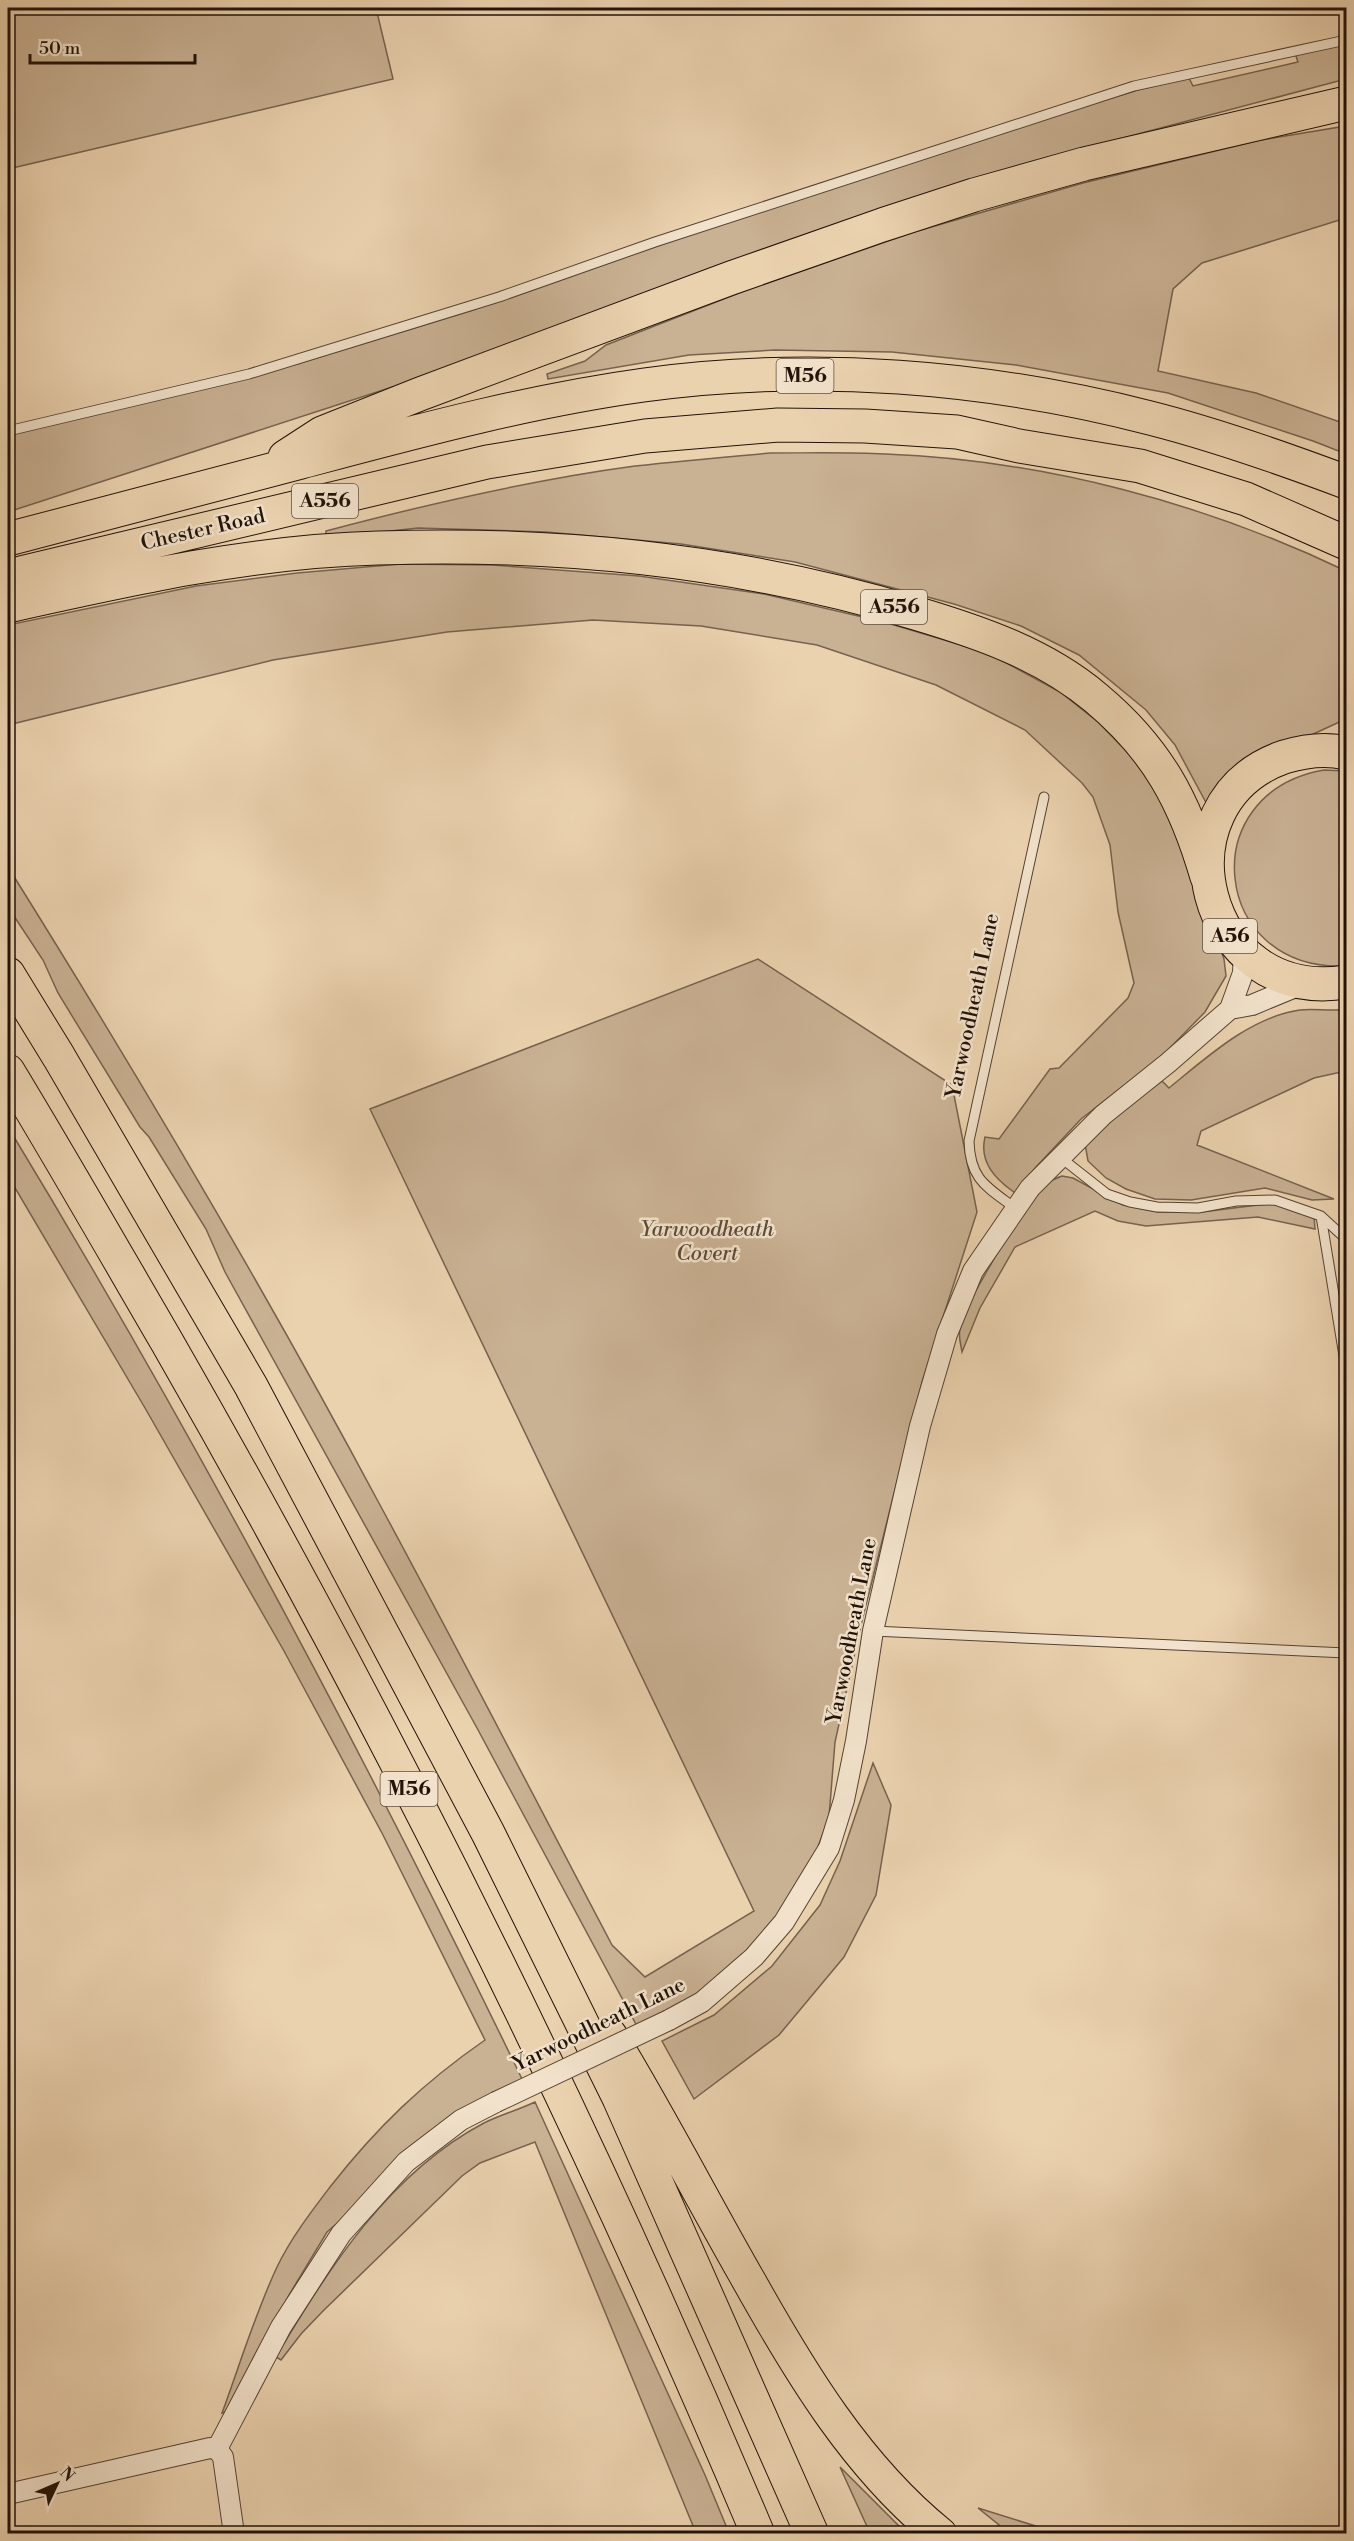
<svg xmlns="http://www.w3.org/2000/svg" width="1354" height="2541" font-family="'Libre Bodoni',serif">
	<rect width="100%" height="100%" fill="#ebd2af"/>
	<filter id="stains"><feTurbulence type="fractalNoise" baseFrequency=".00333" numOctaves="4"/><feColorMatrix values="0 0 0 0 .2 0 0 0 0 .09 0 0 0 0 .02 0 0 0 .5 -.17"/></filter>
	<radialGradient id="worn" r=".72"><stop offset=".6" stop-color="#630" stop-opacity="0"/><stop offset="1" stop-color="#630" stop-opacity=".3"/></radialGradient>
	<path fill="#c9b193" stroke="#76624e" stroke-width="1.5" d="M8 8H376L393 79 8 169Z
		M1346 43V79L1025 164 420 378 8 512V434L297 364 470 311 689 235 1072 110 1138 90 1189 78 1193 86 1298 62 1295 53Z
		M1346 126V218L1202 263 1173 289 1158 371 1256 393 1346 424V454L1313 441 1168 393 1016 365 892 352 775 350 689 355 548 379 547 374 585 361 606 345 739 293 914 232 1083 183 1261 140Z
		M771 453C809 453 847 452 885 454 1044 460 1204 503 1346 571V719L1309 736 1210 810 1175 745 1146 710 1079 655 1021 626 954 604 795 562 681 544 546 532 418 528 326 538V531C428 504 530 480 635 466 680 461 726 457 771 453Z
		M400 564 492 565 639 576 764 594 884 622 988 653 1060 692 1098 722 1129 754 1156 789 1175 824 1224 959 1226 976 1205 1012 1162 1056 1081 1119 1036 1167 1015 1193C995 1179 979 1162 985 1137L999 1139 1050 1069 1059 1068 1128 998 1134 983 1118 912 1110 845 1093 797 1082 783 1025 730 936 685 817 645 701 626 593 620 447 632 273 660 8 725V625L196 586 297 573Z
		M1324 770 1346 771V965L1344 966C1212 971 1192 793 1324 770Z
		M8 867C138 1075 264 1288 380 1505 459 1651 535 1799 612 1945L645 1977 754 1911 370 1109 758 959 952 1085 977 1212 922 1382 861 1625 835 1742 829 1817 809 1871 776 1923 715 1982 666 2014 638 2028 477 1728 225 1272 206 1229 149 1137 140 1127 58 993 43 960 8 907Z
		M1346 1009V1071L1314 1078 1201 1131 1197 1145 1334 1199 1312 1200 1265 1188 1191 1200 1155 1199 1126 1189 1106 1178 1088 1161 1085 1144 1109 1121 1162 1081 1169 1088C1206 1058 1250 1017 1300 1010 1315 1008 1331 1012 1346 1009Z
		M8 1127C196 1437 366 1757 524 2083L363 2201 327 2232 289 2295 229 2411 222 2413C240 2364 255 2314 277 2267 291 2238 311 2212 330 2187 377 2127 423 2083 485 2040L383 1835 284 1651 145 1408 8 1176Z
		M1062 1176 1073 1178 1123 1205 1158 1212H1202L1273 1203 1314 1216 1315 1229 1258 1217 1146 1226 1118 1221 1095 1211 1015 1247 980 1308 962 1352C961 1345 958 1336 960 1329 967 1303 981 1282 994 1259 1011 1229 1026 1188 1062 1176Z
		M873 1763 891 1805 876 1895 844 1957 779 2035 694 2099 662 2041 714 2015 772 1966 820 1905 840 1861Z
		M535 2102 705 2475 729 2533H696L535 2142 480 2163 462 2176 323 2311 301 2334 281 2360 276 2357C329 2268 389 2173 484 2123 500 2115 518 2110 535 2102Z
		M840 2467 906 2533H870Z
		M978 2508 1058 2533H993L999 2525Z"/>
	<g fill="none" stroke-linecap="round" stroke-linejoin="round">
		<g stroke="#544232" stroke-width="11">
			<path id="lane" d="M8 431 249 374 499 297 655 242 1134 86 1346 40
				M1060 1157 1107 1194 1130 1202 1157 1207 1198 1208 1236 1201 1275 1200 1321 1216 1346 1368
				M1015 1208C987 1187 970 1180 969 1141L1044 797
				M1321 1216 1346 1239
				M873 1631 1346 1653"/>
		</g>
		<g stroke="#544232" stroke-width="22">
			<path id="street" d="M1230 1009 1252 1005 1305 983
				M669 2020 702 2002 754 1957 784 1922 829 1848 844 1800 856 1741 873 1631 920 1426 947 1334 973 1271 1030 1188 1103 1115 1168 1063 1230 1009 1243 973 1244 952
				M217 2449 281 2327 341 2234 406 2162 461 2120 496 2102
				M217 2449 223 2457 234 2534
				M8 2494 210 2448 217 2449"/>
		</g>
		<g stroke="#221208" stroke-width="35">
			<path id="highway" d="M285 457 322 433 420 394 731 278 882 225 974 195 1084 164 1346 103
				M8 539C105 513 203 488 301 462 414 432 528 401 644 385 812 362 987 376 1150 418 1217 435 1282 458 1346 482
				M8 576 487 462 645 436 778 425 865 426 957 432 1019 446 1140 466 1246 499 1346 543
				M8 606C129 579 253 551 378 548 558 542 742 561 915 613 979 632 1044 654 1096 698 1157 749 1185 801 1207 877
				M1346 753C1326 748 1304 751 1284 757 1153 803 1201 1005 1346 982
				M8 974 59 1057 251 1386 488 1833 619 2098 812 2534
				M8 1071C62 1160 114 1251 167 1342 388 1727 586 2125 758 2534
				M610 2035C659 2115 702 2199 749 2281 800 2372 857 2467 940 2534"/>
		</g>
		<use href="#lane" stroke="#f2e2cb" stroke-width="9"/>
		<use href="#street" stroke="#f2e2cb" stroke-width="20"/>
		<use href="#highway" stroke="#ebd2af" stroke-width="33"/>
		<g stroke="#544232" stroke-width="22" stroke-linecap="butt">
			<path id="street-bridge" d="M496 2102 669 2020"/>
		</g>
		<use href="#street-bridge" stroke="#f2e2cb" stroke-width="20"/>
	</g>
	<g text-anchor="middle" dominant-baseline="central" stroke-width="5" stroke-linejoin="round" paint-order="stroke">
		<g fill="#f2e2cb" stroke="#605042" stroke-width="1.5">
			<rect x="776.5" y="359" width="57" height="34" rx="4.5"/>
			<rect x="292" y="484" width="66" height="34" rx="4.5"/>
			<rect x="861" y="590" width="66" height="34" rx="4.5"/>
			<rect x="1203" y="919" width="54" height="34" rx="4.5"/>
			<rect x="380.5" y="1772" width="57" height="34" rx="4.5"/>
		</g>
		<g font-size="20" font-weight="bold" fill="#221208">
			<text x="805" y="376">M56</text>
			<text x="325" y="501">A556</text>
			<text x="894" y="607">A556</text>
			<text x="1230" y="936">A56</text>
			<text x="409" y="1789">M56</text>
		</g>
		<g font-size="21" fill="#221208" stroke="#f2e2cb">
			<text transform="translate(203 530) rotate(-13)">Chester Road</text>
			<text transform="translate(973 1006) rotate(-78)">Yarwoodheath Lane</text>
			<text transform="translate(852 1631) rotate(-79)">Yarwoodheath Lane</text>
			<text transform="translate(599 2025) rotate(-26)">Yarwoodheath Lane</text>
		</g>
		<g font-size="21" font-style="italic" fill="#5c4a39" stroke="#f2e2cb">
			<text x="707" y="1230">Yarwoodheath<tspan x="707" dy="24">Covert</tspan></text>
		</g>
	</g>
	<rect width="1354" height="2541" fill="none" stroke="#ebd2af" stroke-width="30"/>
	<rect x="9" y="9" width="1336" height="2523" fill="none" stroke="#221208" stroke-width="3"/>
	<rect x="15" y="15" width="1324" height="2511" fill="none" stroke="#221208" stroke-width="1.5"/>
	<g transform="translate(57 2484) rotate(46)" stroke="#f2e2cb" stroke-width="4.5" paint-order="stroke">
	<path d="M0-4.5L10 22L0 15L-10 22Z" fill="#221208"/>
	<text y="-9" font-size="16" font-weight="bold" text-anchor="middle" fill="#221208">N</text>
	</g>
	<path d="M30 54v9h165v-9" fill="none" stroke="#221208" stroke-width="3"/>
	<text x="39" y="54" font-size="18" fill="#221208" stroke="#f2e2cb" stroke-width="4.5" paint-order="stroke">50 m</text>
	<rect width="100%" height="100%" filter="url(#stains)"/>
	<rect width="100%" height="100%" fill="url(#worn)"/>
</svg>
